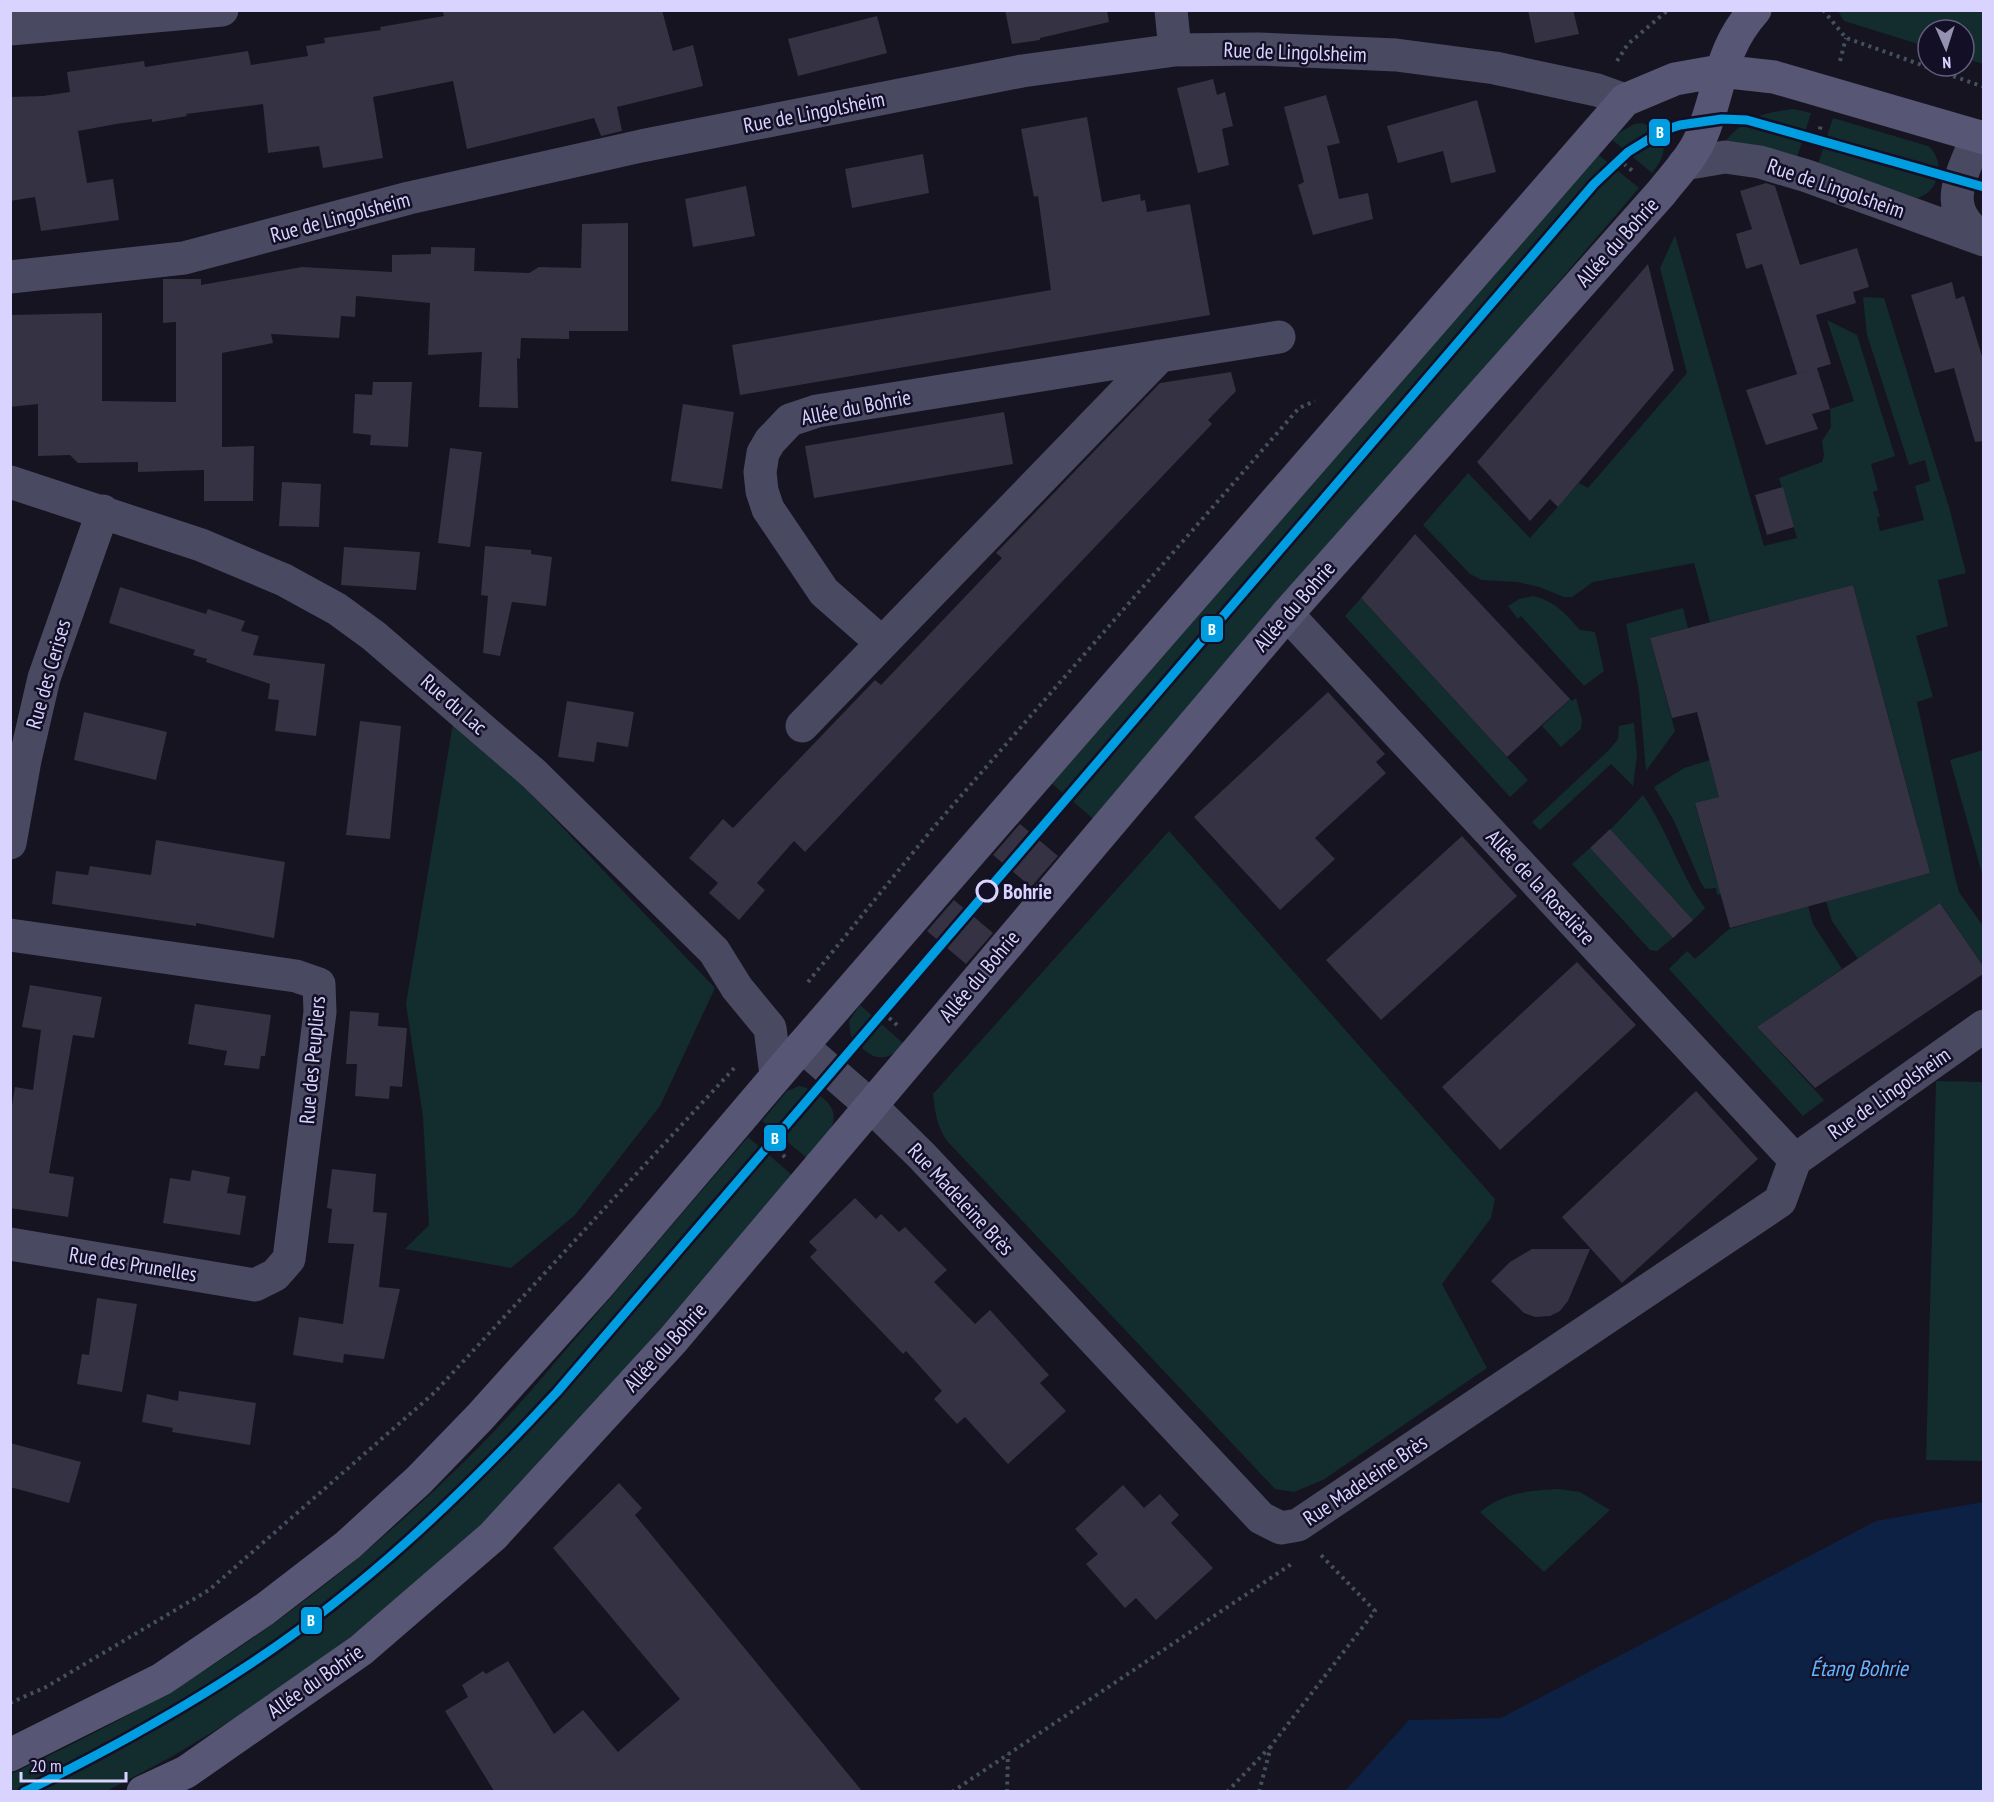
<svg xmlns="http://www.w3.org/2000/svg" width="1994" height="1802" font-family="'PT Sans Narrow',sans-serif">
	<rect width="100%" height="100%" fill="#161421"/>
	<path fill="#132c2d" d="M1838 11H1983V64L1964 58V30H1928V47L1844 21Z
		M1794 109 1811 113 1796 161 1723 144C1745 117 1762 113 1794 109Z
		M1833 118 1928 146C1946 160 1940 192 1917 198L1817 167Z
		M1643 123 1659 132C1668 148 1663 159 1652 173L1610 138 1634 124Z
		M1595 152 1639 188 1097 822 1050 782Z
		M1675 235 1764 546 1797 538 1779 478 1822 462 1824 455 1822 441 1831 427 1830 409 1854 401 1827 320 1857 335 1895 456 1871 464 1878 490 1873 492 1880 516 1877 518 1880 531 1924 520 1915 486 1930 481 1925 460 1909 465 1867 335 1863 297 1884 298 1949 507 1966 573 1938 580 1948 626 1916 636 1933 697 1917 702 1954 873 1959 892 1983 926V966L1941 904 1858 959 1832 921 1826 901 1930 873 1924 853 1858 844 1918 827 1853 585 1710 622 1694 563 1593 582 1572 597H1564L1539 587 1517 582 1482 580 1470 574 1423 525 1468 473 1530 538 1579 483 1588 488 1687 373 1660 268Z
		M1533 596C1555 601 1566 614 1580 630L1595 632 1604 671 1584 686 1521 616 1518 619 1508 606 1519 599Z
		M1361 598 1528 780 1510 797 1345 616Z
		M1683 608 1688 628 1650 638 1675 731 1646 771 1639 691 1626 624Z
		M1576 698 1582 720 1581 729 1561 747 1542 726 1570 699 1572 701Z
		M453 723 511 773 715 988 660 1106 575 1215 511 1268 405 1249 429 1225 423 1117 406 1004Z
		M1634 723 1637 755 1633 786 1611 764 1540 830 1532 822 1610 749 1618 739 1619 726Z
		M1745 749 1793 776 1695 804 1717 883 1766 869 1769 880 1717 895 1716 888 1705 889 1701 883 1674 821 1654 787 1684 768Z
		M1983 750H1984L1983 877 1950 760Z
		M1643 795C1668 831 1679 873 1705 908L1693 920 1610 830Z
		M1169 831 1495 1199 1491 1218 1442 1284 1487 1368 1323 1480 1294 1492 1275 1489 948 1142C937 1127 935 1113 933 1094Z
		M1590 848 1673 938 1657 951 1650 950 1572 864Z
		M1808 906 1813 924 1842 969 1757 1027 1824 1100 1803 1116 1669 969 1687 951 1695 959 1729 929Z
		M860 1005 904 1044C884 1067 868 1058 851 1036L849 1021Z
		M1936 1081 1983 1082V1461L1926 1460Z
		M799 1086C810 1088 816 1092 824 1099 848 1120 822 1141 807 1158L762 1121 787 1091Z
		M748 1137 792 1175 583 1419 514 1494 436 1567 352 1636 265 1700 173 1756 107 1791 11 1792V1774C61 1750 112 1725 160 1697 275 1631 382 1544 475 1451 515 1411 551 1367 587 1325 641 1262 694 1199 748 1137Z
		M1559 1489 1580 1492 1610 1510 1544 1572 1480 1512C1502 1493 1531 1490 1559 1489Z"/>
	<path fill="#0d2144" d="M1983 1502V1791H1345L1409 1720 1501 1718 1876 1521Z"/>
	<path fill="#343243" d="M442 10H662L673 51 693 45 703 86 617 107 622 131 601 136 594 118 467 149 453 81 373 97 383 158 323 168 319 146 268 153 263 104 186 114 187 116 152 122V119L116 124 78 131 87 183 113 179 119 220 41 231 35 197 10 201V97L43 96 70 92 67 72 144 61 145 67 248 51 251 65 308 56 306 46 325 43 324 38 381 30 380 27 444 16Z
		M1005 10H1107L1109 22 1040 38V40L1012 44Z
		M1528 10H1573L1579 34 1535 43Z
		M877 16 887 53 798 76 788 39Z
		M1213 79 1217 95 1225 92 1233 126 1222 129 1229 165 1198 173 1177 88Z
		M1326 95 1340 143 1327 146 1339 199 1368 193 1373 219 1313 235 1298 185 1304 182 1284 107Z
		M1477 100 1496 172 1451 183 1443 151 1398 163 1387 126Z
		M1087 117 1102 202 1140 194 1141 201 1145 200 1147 212 1190 204 1210 315 740 395 732 345 1051 290 1038 196 1034 197 1021 129Z
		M923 154 929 193 852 208 845 169Z
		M1766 183 1775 186 1800 265 1857 248 1869 287 1853 292 1856 303 1816 315 1831 364 1797 374 1762 264 1746 269 1736 234 1752 229 1740 191Z
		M746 186 755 236 693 247 685 199Z
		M628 223V331H569V339L521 338 520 359 517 358 518 408 479 407 482 352 428 355 430 303 356 296 355 317 341 316 339 338 271 334 273 343 222 353V447L254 446 253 501H204V470L138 472V462L78 463 70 455 38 456V404L10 407V315L102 313V401L176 402V322L163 323V279H201V285L302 267 392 272V255L431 254V247L475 248 474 271 529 273 539 267 581 268 582 224Z
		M1648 264 1674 370 1558 507 1550 499 1530 521 1477 462Z
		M1952 282 1956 299 1964 296 1983 360V441L1975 442 1954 368 1935 373 1911 295Z
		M1817 368 1830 409 1812 414 1818 429 1766 445 1746 390Z
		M1231 372 1236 391 1208 420 1212 424 805 852 794 841 757 883 765 890 739 920 709 893 718 883 689 858 723 819 733 828 875 680 881 685 1002 558 996 553 1160 383Z
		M373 382H412L408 447 370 445 371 435 353 433 355 394 372 395Z
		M683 404 734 412 722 489 671 481Z
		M1004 412 1013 464 814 498 805 446Z
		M450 448 482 452 470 547 438 543Z
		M282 482 321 484 319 527 279 526Z
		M1783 487 1794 527 1767 535 1755 495Z
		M1415 534 1570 699 1507 757 1361 598Z
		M485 546 531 550V554L552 557 546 606 512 602 500 656 483 653 488 596 481 595Z
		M344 547 420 552 416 590 341 585Z
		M1853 585 1930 873 1730 928 1695 803 1719 797 1697 712 1672 718 1650 638Z
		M120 587 206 614 208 609 245 621 241 631 259 636 253 655 325 664 316 736 275 731 279 700 268 699 270 684 206 662 207 659 193 655 195 650 109 623Z
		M1328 692 1385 754 1376 762 1386 773 1315 838 1335 859 1280 910 1194 817Z
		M567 701 634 712 628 747 597 742 594 762 558 757Z
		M84 712 167 732 156 780 74 760Z
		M360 721 401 726 390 839 346 835Z
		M1020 824 1058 856 1031 887 993 855Z
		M1610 829 1693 920 1673 938 1590 848Z
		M1462 836 1517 896 1381 1020 1326 960Z
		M156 840 285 862 274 938 196 923V926L52 904 56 871 88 875 90 866 151 875Z
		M954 900 993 933 966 964 927 931Z
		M1940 903 1983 966V974L1815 1088 1757 1027Z
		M1577 962 1636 1025 1500 1150 1442 1087Z
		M30 985 102 997 94 1038 73 1035 49 1173 74 1177 68 1217 10 1208V1117L15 1087 33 1090 41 1030 22 1027Z
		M195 1004 271 1015 265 1056H261L259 1069 224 1065 227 1051 188 1044Z
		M350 1011 379 1013 378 1026 407 1028 402 1087 390 1086 389 1099 355 1096 357 1064H346Z
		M1696 1091 1758 1159 1622 1283 1562 1217Z
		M332 1169 376 1174 373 1212 387 1213 379 1287 400 1289 384 1359 344 1354 343 1363 293 1355 299 1317 343 1324 354 1244 328 1243 332 1209 327 1208Z
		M192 1170 230 1177 227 1193 246 1196 240 1235 163 1223 170 1178 190 1181Z
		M855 1198 876 1219 881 1214 899 1232 905 1227 947 1270 934 1282 975 1324 990 1310 1049 1375 1040 1383 1066 1411 1008 1464 965 1417 957 1424 934 1399 942 1391 906 1351 903 1354 810 1257 817 1250 809 1242Z
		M1532 1249H1590L1568 1301 1560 1311 1550 1316 1535 1317 1524 1313 1491 1281 1510 1262Z
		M97 1298 137 1304 122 1392 77 1384 82 1354 89 1355Z
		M179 1391 256 1403 250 1445 172 1432 173 1428 142 1422 147 1394 178 1401Z
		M10 1443 81 1462 69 1503 10 1487Z
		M619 1483 642 1508 635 1515 862 1791H494L445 1711 468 1697 462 1685 483 1671 486 1674 508 1661 554 1734 583 1710 618 1752 680 1699 553 1548Z
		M1123 1485 1144 1508 1160 1494 1179 1515 1171 1523 1213 1568 1156 1620 1136 1598 1125 1608 1086 1564 1098 1554 1075 1529Z"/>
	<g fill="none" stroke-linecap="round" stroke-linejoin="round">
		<path stroke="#44505f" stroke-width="4" stroke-dasharray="3 4.5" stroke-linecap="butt" d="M1823 10 1846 38 1984 87
			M1617 61 1628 44 1668 10
			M1840 61 1846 38
			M1816 144 1821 125
			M1618 159 1634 172
			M808 982 933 828 1299 408 1315 401
			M878 1008 897 1025
			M766 1140 785 1157
			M10 1703 46 1687 209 1590 434 1393 737 1065
			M952 1792 1293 1563
			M1007 1792 1008 1754
			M1227 1792 1270 1747
			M1259 1792 1271 1746 1375 1611 1318 1552"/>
		<path stroke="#4a4962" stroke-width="33" d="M1171 10 1175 50
			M10 29 222 10
			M1977 136C1962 178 1938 208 1984 239
			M1684 164 1725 157 1760 162 1807 176 1984 240
			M10 277 184 258 409 198 641 146 1022 71 1175 50 1258 49 1396 55 1495 68 1597 90 1625 100
			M10 482 201 545 284 580 337 609 374 636 533 773 714 951 737 988 770 1028 776 1075
			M1287 614 1795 1160
			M882 643 824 592 768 509 762 491 760 472 763 453 770 441 790 420 817 411 1279 337
			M802 726 1160 356
			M10 843 25 760 44 678 103 511
			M10 935 296 976 319 984 320 1012 289 1259 275 1275 255 1285 10 1244
			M802 1046 871 1106 922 1156 1261 1518 1281 1528 1298 1525 1780 1201 1795 1160
			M1795 1160 1984 1026"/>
		<path stroke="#575674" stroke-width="33" d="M10 1755 162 1679 265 1609 348 1545 419 1480 480 1417 597 1287 802 1046 1625 100 1675 79 1720 71 1774 77 1984 138
			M143 1792 186 1772 361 1650 493 1536 672 1341 1287 614 1661 193C1675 175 1692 158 1701 137 1721 91 1718 51 1755 10"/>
		<g stroke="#130f26" stroke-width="14">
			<path id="tram-1" d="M24 1792C99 1755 171 1716 241 1670 360 1593 462 1495 557 1392L1594 184 1628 152 1662 131 1680 125 1722 119 1747 120 1984 187"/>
		</g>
		<use href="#tram-1" stroke="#009ee0" stroke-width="9"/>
	</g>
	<circle fill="#130f26" stroke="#d9d4ff" stroke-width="3" cx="987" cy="891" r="10"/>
	<g text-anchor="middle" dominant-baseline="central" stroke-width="5" stroke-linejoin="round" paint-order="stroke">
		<g font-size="21" fill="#d9d4ff" stroke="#130f26">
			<text transform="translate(1295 52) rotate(2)">Rue de Lingolsheim</text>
			<text transform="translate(814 112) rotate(-11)">Rue de Lingolsheim</text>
			<text transform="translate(1836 188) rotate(19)">Rue de Lingolsheim</text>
			<text transform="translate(340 217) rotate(-15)">Rue de Lingolsheim</text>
			<text transform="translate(1617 242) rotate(-48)">Allée du Bohrie</text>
			<text transform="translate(856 407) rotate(-11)">Allée du Bohrie</text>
			<text transform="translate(1294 606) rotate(-49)">Allée du Bohrie</text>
			<text transform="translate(48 674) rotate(-74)">Rue des Cerises</text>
			<text transform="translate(454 704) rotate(41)">Rue du Lac</text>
			<text transform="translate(1541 887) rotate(47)">Allée de la Roselière</text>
			<text transform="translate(979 976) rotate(-50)">Allée du Bohrie</text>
			<text transform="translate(312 1060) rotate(-85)">Rue des Peupliers</text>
			<text transform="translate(1889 1093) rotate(-35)">Rue de Lingolsheim</text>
			<text transform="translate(961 1199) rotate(47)">Rue Madeleine Brès</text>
			<text transform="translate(133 1264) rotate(9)">Rue des Prunelles</text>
			<text transform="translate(665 1347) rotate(-48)">Allée du Bohrie</text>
			<text transform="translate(1365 1480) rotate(-34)">Rue Madeleine Brès</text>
			<text transform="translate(315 1681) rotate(-35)">Allée du Bohrie</text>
		</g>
		<g font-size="21" font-weight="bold" fill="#d9d4ff" stroke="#130f26" text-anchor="start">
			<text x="1003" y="891">Bohrie</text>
		</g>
		<g font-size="22" font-style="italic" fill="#62b6ff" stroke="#130f26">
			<text x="1859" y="1668">Étang Bohrie</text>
		</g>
	</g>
	<g stroke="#130f26" stroke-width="2">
		<rect x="1648" y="118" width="23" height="29" rx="6" fill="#009ee0"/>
		<rect x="1200" y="615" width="24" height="28" rx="6" fill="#009ee0"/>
		<rect x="763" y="1124" width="24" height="28" rx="6" fill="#009ee0"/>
		<rect x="300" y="1606" width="23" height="29" rx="6" fill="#009ee0"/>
	</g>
	<g font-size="16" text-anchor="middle" font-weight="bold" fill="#fff">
		<text x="1660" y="138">B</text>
		<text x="1212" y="635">B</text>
		<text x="775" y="1144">B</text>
		<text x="311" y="1626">B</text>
	</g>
	<rect width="1994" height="1802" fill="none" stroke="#d9d4ff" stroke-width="24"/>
	<g transform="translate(1946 48) rotate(177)"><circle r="28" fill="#130f26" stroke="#625e7d" stroke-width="1.5"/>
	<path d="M0-4.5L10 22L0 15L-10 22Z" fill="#9591b1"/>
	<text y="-9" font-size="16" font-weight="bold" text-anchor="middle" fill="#d9d4ff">N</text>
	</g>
	<path d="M21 1772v9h105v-9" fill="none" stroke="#d9d4ff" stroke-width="3"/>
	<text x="30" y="1772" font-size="18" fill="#d9d4ff" stroke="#130f26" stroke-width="4.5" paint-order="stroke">20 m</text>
</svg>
